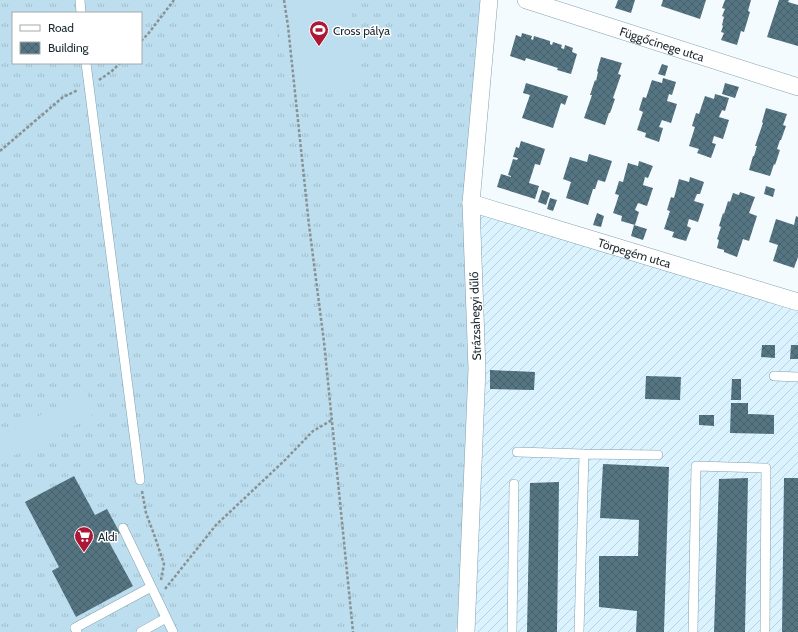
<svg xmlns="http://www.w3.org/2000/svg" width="798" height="632" font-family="Cabin,sans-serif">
	<defs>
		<pattern id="industrial-furrows" width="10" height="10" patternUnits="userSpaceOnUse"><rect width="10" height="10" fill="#daf3ff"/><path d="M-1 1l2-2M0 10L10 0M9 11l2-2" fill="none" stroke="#bad0db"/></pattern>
		<pattern id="grass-tufts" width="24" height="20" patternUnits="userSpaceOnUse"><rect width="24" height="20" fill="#bcdeee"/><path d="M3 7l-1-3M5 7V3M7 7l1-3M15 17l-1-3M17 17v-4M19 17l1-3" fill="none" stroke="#a1becc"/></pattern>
		<pattern id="building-cross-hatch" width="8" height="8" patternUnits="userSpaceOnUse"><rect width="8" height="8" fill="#567583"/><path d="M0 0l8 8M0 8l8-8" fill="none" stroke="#46606c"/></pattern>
	</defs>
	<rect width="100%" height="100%" fill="#f4fbfe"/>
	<path fill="url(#industrial-furrows)" d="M471 203 798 303V632H474Z"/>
	<path fill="url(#grass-tufts)" fill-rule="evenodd" d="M0 0H489L471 203 477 369 458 623 456 632H0ZM13 13H141V63H13Z"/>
	<path fill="#bcdeee" d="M272 0H349L364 94H292Z
		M87 391 92 417 0 462V436Z"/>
	<path fill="url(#building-cross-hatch)" d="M618 0H635L631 13 615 8Z
		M663 0H706L700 19 661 6Z
		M725 0H751L748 11 750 12 744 32 741 31 737 45 721 40 724 33 721 32 723 26 722 25 724 17 722 16 725 9 722 8Z
		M779 0H789L788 2 798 5V46L767 37Z
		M522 33 532 36 531 39 533 40 534 36 550 41V44L552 45 553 42 562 45 561 48 564 49 565 45 573 48 572 52 577 54 571 74 557 70 558 68 526 58 525 61 510 56 516 35 521 37Z
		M601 57 622 63 618 74 621 75 613 98 615 99 610 113H609L605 125 584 118 592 95H590L595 80 596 81 598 72 597 71Z
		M662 64 668 66 665 76 658 74Z
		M663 78 676 82 672 95 669 94 667 101 677 104 671 123 662 120 659 127 663 128 659 142 645 137 646 133 637 130 643 112 639 110 643 97 646 98 652 80 662 83Z
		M526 83 568 96 565 105 561 103 553 128 522 118 530 95 523 93Z
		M725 83 739 87 735 98 722 94Z
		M715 94 729 98 725 111 722 110 719 117 729 120 723 139 714 136 712 143 716 144 711 158 697 153 699 149 689 146 695 127 692 126 696 113 699 114 705 96 714 99Z
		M766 108 787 114 783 125 786 126 781 140H780L777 149 780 150 775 165 774 164 770 176 749 170 753 156H754L757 146H755L763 123 762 122Z
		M521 141 545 149 540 165 535 164 529 183 539 186 535 199 497 187 501 174 511 177V176L508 175 513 159 517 160 518 158 513 157 516 147 519 148Z
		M589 154 612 161 605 182 598 180 595 189H593L588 205 566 198 571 182 563 179 570 157 587 162Z
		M639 161 653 166 648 178 645 177 643 185 653 188 647 206 638 203 635 210 639 212 635 225 621 221 622 216 613 213 619 195 615 194 619 181 623 182 628 163 638 166Z
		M690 177 704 182 700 194H697L694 201 704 204 698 222 689 219 687 226 691 228 686 241 672 237 674 232 664 229 670 211 667 210 671 197 674 198 679 179 689 182Z
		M766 186 775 189 773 197 764 194Z
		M542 190 550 193 546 205 538 202Z
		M740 192 755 197 749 213 757 216 749 241 743 239 737 257 724 252V250L717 248 719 240 717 239 721 227 719 226 723 213 724 214 728 201 730 202 733 193 739 195Z
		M550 198 557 200 553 211 547 209Z
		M597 213 604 216 601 227 593 225Z
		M796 216 798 217V257L794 268 773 261 778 245 769 242 776 219 794 225Z
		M634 225 647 229 643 240 631 236Z
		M762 345H775V358L761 357Z
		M791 345H798V359H790Z
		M490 370 535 372 534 390 490 389Z
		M646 376 681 377 680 400 645 399Z
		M732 379H741V400H731Z
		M731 403H748V414L774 415V434L730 433Z
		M699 415H714V426L699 425Z
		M603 464 669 467 664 632H636L637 611 599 607V556H638L639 520 600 518Z
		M74 476 95 515 107 509 120 533 108 540 133 586 76 617 52 571 59 567 25 502Z
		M748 478 745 632H714L719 479Z
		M784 478H798V632H782Z
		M559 482 557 632H527L530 483Z"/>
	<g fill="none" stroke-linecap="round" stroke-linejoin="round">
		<g stroke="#81a1b0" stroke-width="10">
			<path id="service" d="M80 0 81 13
				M86 63 140 480
				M774 376 798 377
				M517 452 584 454 579 632
				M584 454 658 455
				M123 528 173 632
				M77 632 75 628 151 587
				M141 632 166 618
				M512 632 514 484
				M693 632 696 466 766 468 765 632"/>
		</g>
		<g stroke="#81a1b0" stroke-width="18">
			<g id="minor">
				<path id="s1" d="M526 0 798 87"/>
				<path id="s2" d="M471 203 798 302"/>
				<path d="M466 632 477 369 471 203 489 0"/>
			</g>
		</g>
		<path stroke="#889296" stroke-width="2.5" stroke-dasharray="3 2" stroke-linecap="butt" d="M284 0 288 26 309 225 324 342 353 632
			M141 41 148 34 174 0
			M99 80 112 71 120 63
			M0 151 63 97 78 90
			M142 491 146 513 155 537 164 564 161 580
			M165 589 216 525 284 461 313 431 332 420"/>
		<use href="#service" stroke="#fff" stroke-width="9"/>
		<use href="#minor" stroke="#fff" stroke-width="17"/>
	</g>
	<defs>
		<g id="stadium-pin" transform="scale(1)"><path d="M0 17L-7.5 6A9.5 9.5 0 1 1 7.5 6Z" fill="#ad1836" stroke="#fff"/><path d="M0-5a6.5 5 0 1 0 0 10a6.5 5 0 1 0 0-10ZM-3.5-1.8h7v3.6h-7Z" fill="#fff"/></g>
		<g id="supermarket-pin" transform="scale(1)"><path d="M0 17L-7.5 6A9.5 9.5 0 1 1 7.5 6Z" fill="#ad1836" stroke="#fff"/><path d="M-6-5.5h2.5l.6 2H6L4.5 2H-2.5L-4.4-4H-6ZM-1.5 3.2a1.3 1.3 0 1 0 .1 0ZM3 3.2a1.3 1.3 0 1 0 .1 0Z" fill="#fff"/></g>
	</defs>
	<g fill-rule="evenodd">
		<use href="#stadium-pin" x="319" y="30"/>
		<use href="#supermarket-pin" x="84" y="536"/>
	</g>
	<g text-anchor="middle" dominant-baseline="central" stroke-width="3" stroke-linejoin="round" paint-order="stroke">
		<g font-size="12" fill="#1b282e" stroke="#fff" text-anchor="start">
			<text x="333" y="30">Cross pálya</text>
			<text x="98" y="536">Aldi</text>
		</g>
		<g font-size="12" fill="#1b282e" stroke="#fff">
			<text stroke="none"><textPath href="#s1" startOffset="143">Függőcinege utca</textPath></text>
			<text stroke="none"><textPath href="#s2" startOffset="171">Törpegém utca</textPath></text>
			<text transform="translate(475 316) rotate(-92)">Strázsahegyi dűlő</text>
		</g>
	</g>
	<rect x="12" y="12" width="130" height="52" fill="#ffffff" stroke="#a4a9ab"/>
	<rect x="20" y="25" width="20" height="6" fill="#ffffff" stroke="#a4a9ab"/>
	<text x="48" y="32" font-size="12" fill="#1b282e">Road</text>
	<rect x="20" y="42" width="20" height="12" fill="url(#building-cross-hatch)" stroke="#a4a9ab"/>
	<text x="48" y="52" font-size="12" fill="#1b282e">Building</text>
</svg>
